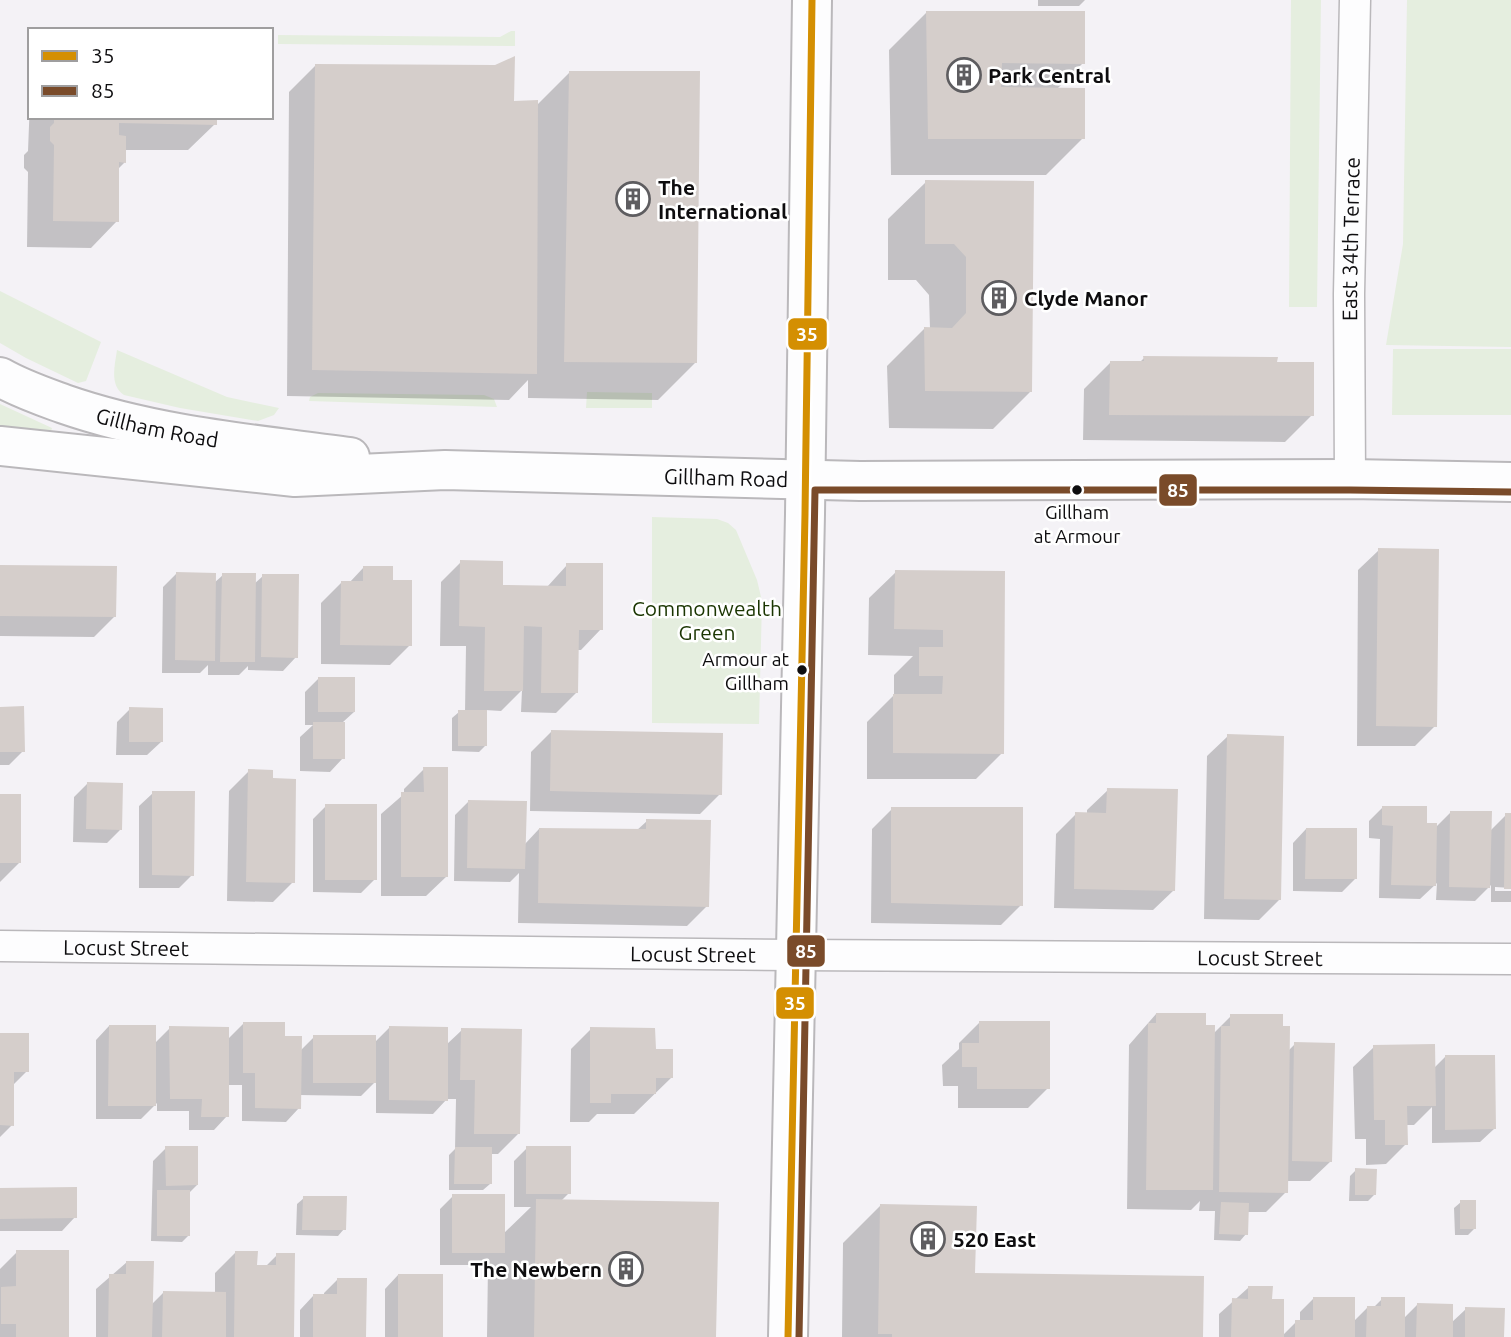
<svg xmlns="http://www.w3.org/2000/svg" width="1511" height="1337" font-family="Ubuntu,sans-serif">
	<rect width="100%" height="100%" fill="#f4f2f6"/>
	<path fill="#e5eedf" d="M1291 0H1321L1317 307H1289Z
		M1407 0H1511V347L1386 345 1403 244Z
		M511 31H515V46L278 44V35L500 37Z
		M0 291 101 342 86 381 78 383 26 358 0 343Z
		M1393 349H1511V415H1392Z
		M117 350 227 397 279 408 274 415 258 421 180 408 124 395C109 385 115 365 117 350Z
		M587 392 652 393V408H586Z
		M318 393 484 395 494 399 497 407 309 401 310 397Z
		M0 404 52 428 49 438 0 435Z
		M652 517 717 519 728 523 736 530 757 580 762 601 759 724 652 723Z"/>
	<path fill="#0003" d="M1038 0H1085L1079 6H1038Z
		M927 12 1083 63 1057 89 1083 138 1046 175H891L889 50Z
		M315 66 536 106 569 73 695 363 658 400 528 398V380L509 400 287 396 289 92Z
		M30 100V117H215V124L188 150H125V162L118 169 117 221 91 248 27 247 28 172 24 168V155L28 151Z
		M926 182H1032L1030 392 993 429 889 428 887 366 924 329H930L929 295 916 280H888V219Z
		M1144 358 1275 364 1312 415 1285 442 1083 440 1084 389 1110 363H1139Z
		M1379 550 1435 726 1415 746H1357L1358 570Z
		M461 562 501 586 547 587 567 565 601 629 581 650H577L576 693 556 713 521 712 522 690 501 711 485 710V746L479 752 452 751V718L459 712H465L466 646H440L441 582Z
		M0 567 114 617 94 637 0 636Z
		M364 567 391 582 410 645 390 665 321 664V603L341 583H349Z
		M896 572H1003L1002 753 976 779H867V722L894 695V675L913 656 868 655 869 598Z
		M176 574 214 583 223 575 254 584 263 576 296 657 283 671 248 670V666L239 675H208V665L200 673H162L163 587Z
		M319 678 354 712 343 722V758L330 772 300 771V737L313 725H305V692Z
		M0 708 23 751 9 765H0Z
		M130 709 161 742 147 755H116L117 722Z
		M551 732 720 794 700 814 530 811 531 752Z
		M1228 736 1279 900 1259 920 1204 919 1207 756Z
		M424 769 447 876 426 896H381V814L404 794V789Z
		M249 771 293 882 273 902 227 901 229 791Z
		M87 784 120 830 107 843 73 842 74 797Z
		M1108 790 1174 890 1153 910 1054 908 1056 834 1076 814H1087V810Z
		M153 793 192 875 179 888H139V806Z
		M0 796 19 863 0 882Z
		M469 801 524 845 539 829 636 831 647 821 707 906 687 926 518 923 519 873 510 882 454 881 455 815Z
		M326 806 375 879 361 893 313 892V819Z
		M1383 807 1435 828 1451 812 1490 831 1506 815H1511V888L1495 887V891H1511V902H1491V885L1475 901 1436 900 1437 883 1420 899 1379 898 1380 839 1369 838V821Z
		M892 809 1021 905 1001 925 871 923 872 829Z
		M1306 829 1355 879 1342 892 1293 891V843Z
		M1156 1014 1204 1027 1213 1034 1231 1016 1281 1027 1288 1051 1295 1044 1331 1161 1310 1181H1286V1192L1266 1212H1247L1246 1234 1240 1241 1214 1240 1215 1211H1199L1200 1201 1191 1210 1127 1209 1129 1045Z
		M244 1023 283 1037 300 1051 314 1037 374 1043 389 1028 446 1045 462 1030 518 1134 498 1154H490V1184L483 1190H449V1155L455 1149 456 1099H447L433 1114 376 1113V1081L361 1096 299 1095V1108L286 1122 242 1121V1085H227V1116L214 1130H189V1111H157V1103L141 1119H96V1040L109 1026 154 1044 170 1028 227 1040Z
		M979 1023 1048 1088 1028 1108H958V1086H943L942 1065 959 1049V1043Z
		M591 1029 654 1051 671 1078 634 1114H597L589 1122H570L571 1049Z
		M0 1035 27 1071 12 1086V1125L0 1137Z
		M1374 1047 1433 1069 1445 1057 1494 1129 1480 1142 1432 1143V1107L1414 1125H1406V1144L1386 1164 1366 1165V1139H1355L1353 1067Z
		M166 1148 197 1185 189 1193V1235L182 1242 151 1241 153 1161Z
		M527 1148 569 1193 561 1201 715 1337H487L488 1265H440V1209L453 1196 503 1234 531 1207H514V1161Z
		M1356 1170 1374 1195 1368 1201H1349L1350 1176Z
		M0 1189 75 1217 62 1231H0Z
		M304 1198 344 1229 338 1236 296 1235 297 1204Z
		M1461 1202 1474 1229 1468 1235H1455L1454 1208Z
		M880 1206 973 1275 1201 1337H842L843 1243Z
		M17 1252 67 1337H0V1269Z
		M235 1253 256 1267H265L277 1255 293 1337H96V1289L127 1262 151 1305 163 1293H215V1273Z
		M398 1275 441 1337H385V1289Z
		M337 1280 365 1337H300V1310L313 1296H324V1293Z
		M1248 1288 1270 1300 1282 1336 1296 1322H1300V1312L1313 1299 1353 1322 1367 1308H1373L1382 1299 1403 1319 1417 1305 1451 1323 1466 1309 1502 1337H1219V1314Z"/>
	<path fill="#d5cecb" d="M926 11H1085V64L1002 63 1001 87 1085 88V139H928Z
		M515 56 514 101 538 100 537 374 312 370 315 64 495 65Z
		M569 71H700L697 363 564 362Z
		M54 117H217V125L119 123V135L126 136V163L119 162V222L53 221 54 145 50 141V127L54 123Z
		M925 180 1034 181 1032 392 925 391 924 327 952 328 966 313V257L954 244H925Z
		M1143 356 1278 357 1277 362H1314V416L1109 415 1110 361H1144Z
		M1378 548 1439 549 1437 727 1376 726Z
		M460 560 503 561V585L566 586V563H603V630H579L578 693H541L542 627 524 626 523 691H484L485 627 459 626Z
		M0 565 117 566 116 617 0 616Z
		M363 566H393V580H412V646L340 645 341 581H363Z
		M895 570 1005 571 1004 754 893 753V694H942L943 676H919V647H943V630L894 629Z
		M176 572 216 573 215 661 175 660Z
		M222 573H256L255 662H220Z
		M262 574H299L298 658 261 657Z
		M318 677H355V712H318Z
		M24 706 25 752H0V707Z
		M129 707 163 708V742H129Z
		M458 710H487V746H458Z
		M313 722H345V759H313Z
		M551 730 723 733 722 795 550 791Z
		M1227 734 1284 736 1281 900 1224 899Z
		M423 767H448V877H401V792H424Z
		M248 769 273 770V778L296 779 295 883 246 882Z
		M87 782 123 783 122 830 86 829Z
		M1107 788 1178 789 1175 891 1074 889 1075 812 1106 813Z
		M152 791H195L194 876 152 875Z
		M0 794H21V863H0Z
		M468 800 527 801 525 869 467 868Z
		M325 804H377V880H325Z
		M1382 806H1427V823H1437L1436 886 1391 885 1393 826 1382 825Z
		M891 807H1023V906L891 903Z
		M1450 811H1492L1490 888 1449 887Z
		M1505 813H1511V889H1504Z
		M646 819 711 820 709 907 538 903 539 828 646 829Z
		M1306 828H1357V879H1305Z
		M1156 1013H1206V1025H1215L1213 1190H1146L1148 1023H1156Z
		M1230 1014H1283V1026H1290L1288 1193 1219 1192 1221 1026H1230Z
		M979 1021H1050V1089H977V1067H962V1043H979Z
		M243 1022H285V1036H302L301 1109 255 1108V1073H243Z
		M109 1025H156V1106H108Z
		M169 1026 229 1027V1117H201L202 1099H170Z
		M389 1026 448 1027V1101L389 1100Z
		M590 1027 655 1028 656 1049H673V1078H656V1094H611V1103H590Z
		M461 1028 522 1029 520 1134H474L475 1080H460Z
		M0 1033H29V1072H14V1126L0 1125Z
		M313 1035H376V1083H313Z
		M1294 1042 1335 1043 1332 1162 1292 1161Z
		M1435 1044 1436 1106H1407L1408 1145H1385V1120H1374L1373 1045Z
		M1445 1055H1495L1496 1129 1445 1130Z
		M165 1146H198V1185L166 1186Z
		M526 1146H571V1194H526Z
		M455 1147H492V1184H454Z
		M1355 1168 1377 1169 1376 1195H1355Z
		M77 1187V1218L0 1219V1188Z
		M157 1190H190V1236H157Z
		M452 1194H505V1253H452Z
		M303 1196H347L346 1230H302Z
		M536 1199 719 1202 716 1337H534Z
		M1460 1200H1476V1229H1460Z
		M1221 1202 1249 1203 1248 1235 1219 1234Z
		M880 1204 977 1206 975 1273 1204 1276 1203 1337H892V1334H878Z
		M16 1250H69V1337H16V1324H1V1287L16 1286Z
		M235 1251H258L257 1265H276V1253H295L294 1337H234Z
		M126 1261H154L152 1337H108L109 1274H126Z
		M398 1274H443V1337H398Z
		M337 1278H367L366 1337H313V1294H337Z
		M1248 1286H1273L1272 1299H1284V1337H1231L1232 1298 1248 1299Z
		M163 1291 226 1292V1337H162Z
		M1313 1297H1355V1337H1295V1320H1313Z
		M1381 1297H1405V1337H1366L1367 1306H1381Z
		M1417 1303 1453 1304V1337H1416Z
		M1465 1307 1505 1308 1504 1337H1465Z"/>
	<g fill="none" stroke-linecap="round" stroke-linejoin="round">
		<g stroke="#bab8bb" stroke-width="33">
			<g id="street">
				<path id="s1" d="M1350 479 1349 294 1355 0"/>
				<path id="s2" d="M0 946 795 955 1511 959"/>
			</g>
		</g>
		<g stroke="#bab8bb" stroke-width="42">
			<g id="secondary">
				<path id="s3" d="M0 377C21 389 42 396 64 404 156 436 254 444 350 457"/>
				<path id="s4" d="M0 446 295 477 445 470 860 481 1350 479 1511 482"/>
				<path d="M788 1337 805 514 812 0"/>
			</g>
		</g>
		<use href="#street" stroke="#fdfdfe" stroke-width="30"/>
		<use href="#secondary" stroke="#fdfdfe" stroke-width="38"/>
		<g stroke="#fff" stroke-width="12">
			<path id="bus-1" d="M788 1337 805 514 812 0"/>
		</g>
		<g stroke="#fff" stroke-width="12">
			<path id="bus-2" d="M799 1337 815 490H1350L1511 492"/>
		</g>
		<use href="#bus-1" stroke="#d48f02" stroke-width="7"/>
		<use href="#bus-2" stroke="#7a4b2a" stroke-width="7"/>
	</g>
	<defs>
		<g id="building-ring" transform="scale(1.75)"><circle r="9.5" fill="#fff" stroke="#5e5d60" stroke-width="1.5"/><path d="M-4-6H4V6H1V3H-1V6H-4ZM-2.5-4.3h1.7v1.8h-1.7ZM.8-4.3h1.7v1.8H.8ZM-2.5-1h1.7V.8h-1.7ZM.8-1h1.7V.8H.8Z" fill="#5e5d60"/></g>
	</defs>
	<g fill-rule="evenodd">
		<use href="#building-ring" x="964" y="75"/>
		<use href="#building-ring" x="633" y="199"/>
		<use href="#building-ring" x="999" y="298"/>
		<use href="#building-ring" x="928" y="1239"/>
		<use href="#building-ring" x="626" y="1269"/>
	</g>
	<g fill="#0e0d0f" stroke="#fff" stroke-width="2.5">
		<circle cx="1077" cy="490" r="6"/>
		<circle cx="802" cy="670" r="6"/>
	</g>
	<g text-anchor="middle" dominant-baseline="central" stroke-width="5" stroke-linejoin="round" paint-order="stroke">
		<g font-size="19" fill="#0e0d0f" stroke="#fff">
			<text x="1077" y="512">Gillham<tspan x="1077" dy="24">at Armour</tspan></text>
			<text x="789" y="659" text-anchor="end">Armour at<tspan x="789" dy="24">Gillham</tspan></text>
		</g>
		<g font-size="21" font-weight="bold" fill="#0e0d0f" stroke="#fff" text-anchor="start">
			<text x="988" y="75">Park Central</text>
			<text x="658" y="187">The<tspan x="658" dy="24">International</tspan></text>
			<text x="1024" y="298">Clyde Manor</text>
			<text x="953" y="1239">520 East</text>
			<text x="602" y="1269" text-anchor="end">The Newbern</text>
		</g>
		<g font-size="21" fill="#0e0d0f" stroke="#fff">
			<text stroke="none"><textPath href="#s1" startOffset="240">East 34th Terrace</textPath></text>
			<text stroke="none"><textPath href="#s3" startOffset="166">Gillham Road</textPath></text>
			<text stroke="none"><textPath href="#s4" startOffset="728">Gillham Road</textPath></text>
			<text stroke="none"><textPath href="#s2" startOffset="126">Locust Street</textPath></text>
			<text stroke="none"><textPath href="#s2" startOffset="693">Locust Street</textPath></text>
			<text stroke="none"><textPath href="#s2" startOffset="1260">Locust Street</textPath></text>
		</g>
		<g font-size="21" fill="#1a3501" stroke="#fff">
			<text x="707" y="608">Commonwealth<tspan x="707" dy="24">Green</tspan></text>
		</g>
	</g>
	<g stroke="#fff" stroke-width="2.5">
		<rect x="787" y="317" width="41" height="34" rx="7" fill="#d48f02"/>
		<rect x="1158" y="473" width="40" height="34" rx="7" fill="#7a4b2a"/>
		<rect x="786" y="934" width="40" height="34" rx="7" fill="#7a4b2a"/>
		<rect x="775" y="986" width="40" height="34" rx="7" fill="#d48f02"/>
	</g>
	<g font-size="19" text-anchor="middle" font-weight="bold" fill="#fff">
		<text x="807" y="341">35</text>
		<text x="1178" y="497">85</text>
		<text x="806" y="958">85</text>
		<text x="795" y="1010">35</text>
	</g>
	<rect x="28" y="28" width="245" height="91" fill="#ffffff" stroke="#9f9e9f" stroke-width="2"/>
	<rect x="42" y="51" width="35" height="10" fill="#d48f02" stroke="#9f9e9f" stroke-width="2"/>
	<text x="91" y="63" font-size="21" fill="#0e0d0f">35</text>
	<rect x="42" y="86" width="35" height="10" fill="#7a4b2a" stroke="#9f9e9f" stroke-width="2"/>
	<text x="91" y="98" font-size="21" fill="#0e0d0f">85</text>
</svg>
